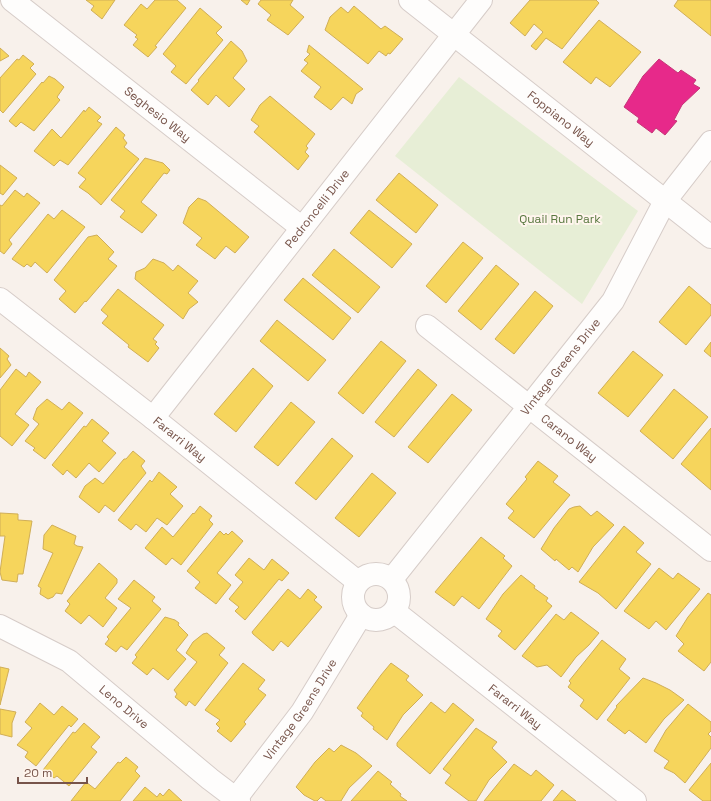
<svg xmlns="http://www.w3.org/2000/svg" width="711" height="801" font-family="'Space Grotesk',sans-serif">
	<rect width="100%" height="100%" fill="#f8f1eb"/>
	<path fill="#e7eed6" d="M459 77 638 211 582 304 395 156Z"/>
	<path fill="#f6d55c" stroke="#d0ae57" d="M86 0H115L102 19 91 10 94 6Z
		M155 0H177L186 8 155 46 157 47 148 57 133 45 138 39 135 37 137 35 124 25 141 4 147 9Z
		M241 0H250L247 5Z
		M261 0H293L290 5 304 17 288 35 267 20 271 15 258 4Z
		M530 0H596L599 3 562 49 546 38 536 50 531 46 543 32 534 24 525 36 510 23Z
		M678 0H711V36L674 6Z
		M354 6 381 29 385 26 403 39 390 54 388 53 386 56 379 51 368 64 325 30 330 17 341 7 348 13Z
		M200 8 222 27 216 33 223 40 186 84 171 72 176 66 163 54Z
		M599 20 641 52 610 87 596 77 591 84 563 62Z
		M231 41 242 51 247 61 233 78 245 89 229 107 216 95 208 105 191 90 199 81 198 80Z
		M309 45 363 89 356 94 352 104 343 97 331 110 314 97 321 87 301 71 308 63 304 60 310 54 307 52Z
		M0 48 9 56 0 61Z
		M23 55 34 64 30 68 36 74 3 113 0 110V78L17 59 19 60Z
		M49 76 55 79 64 87 57 97 60 100 34 131 21 122 16 127 9 121 42 82 43 83Z
		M270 96 315 134 306 146 308 148 305 152 309 156 298 170 254 132 259 126 251 120 260 105Z
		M89 107 101 117 97 121 102 124 68 165 60 160 54 166 34 151 52 129 61 138 84 110 85 112Z
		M116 127 125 135 123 138 127 143 124 147 139 159 101 205 88 193 79 187 86 179 78 173Z
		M145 158 163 163 170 170 167 174 164 173 141 202 157 215 142 233 120 217 125 211 111 200Z
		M0 165 17 178 3 195 0 193Z
		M399 173 438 205 416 233 376 200Z
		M15 190 24 197 27 193 40 203 9 240 12 244 4 254 0 251V205L2 206Z
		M198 198 206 201 249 237 235 253 226 246 215 259 196 245 202 238 183 223 189 207Z
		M62 210 85 227 47 273 35 262 31 267 27 264 24 267 12 259 48 214 54 219Z
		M369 210 412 244 392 268 350 233Z
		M97 235 114 252 108 259 117 266 86 302 85 301 75 313 59 299 66 291 54 280 88 237Z
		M463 242 483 258 446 303 426 286Z
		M334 249 380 287 358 313 312 275Z
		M153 259 164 263 173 271 178 265 198 281 188 293 198 302 189 309 183 319 135 279 136 272 145 268Z
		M496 265 519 284 481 330 458 311Z
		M303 278 351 318 333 340 284 300Z
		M689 286 711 305V315L686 345 659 322Z
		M118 289 164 325 153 339 157 342 155 344 159 348 148 362 128 347 129 345 102 323 108 316 101 310Z
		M535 291 553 306 514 354 495 339Z
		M277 320 326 360 308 381 260 341Z
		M381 341 406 361 363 414 338 393Z
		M711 342V357L704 351Z
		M0 348 9 356 7 359 11 365 0 378Z
		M633 351 663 375 628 417 598 393Z
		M253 368 273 386 236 432 214 414Z
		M16 369 26 377 29 372 41 382 15 414 29 425 12 446 0 436V390Z
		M418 369 437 385 394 437 375 422Z
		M674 389 708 417 673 459 640 431Z
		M452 394 472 410 428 463 408 447Z
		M47 399 62 410 69 402 83 413 45 459 33 450 35 448 25 441 39 424 33 419 37 408Z
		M291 402 315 422 278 466 254 447Z
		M92 419 109 433 102 441 116 453 99 472 89 463 76 478 67 470 63 475 52 465 84 426 86 427Z
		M711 428V490L681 464Z
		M332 438 353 456 316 500 295 483Z
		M133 451 145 461 141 466 146 473 114 512 105 505 99 513 79 497 85 486 95 478 103 484 124 459H126Z
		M538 461 558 476 553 482 570 495 534 538 508 518 514 511 506 504 527 479 525 477Z
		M159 472 177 487 170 494 183 506 167 525 157 518 146 532 136 524 131 530 118 520 150 480 152 482Z
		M372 473 396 493 359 537 335 518Z
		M200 506 212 516 209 520 213 524 181 565 172 558 166 565 145 548 162 527 173 537 193 513 194 514Z
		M580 506 591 516 597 511 614 525 593 547 578 572 572 567 569 570 556 559 555 561 541 549 554 528 569 509 574 507Z
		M0 513 18 514V520L32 521 23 574H18L17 582 2 580 0 572 5 536H0Z
		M52 525 76 536 74 544 77 546 83 547 62 594 56 593 53 597 48 599 40 594 41 588 38 586 53 553 43 549 44 535Z
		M624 526 644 543 636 552 651 564 616 609 598 593 579 582Z
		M220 531 224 535 226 533 228 535 232 531 243 541 217 573 231 585 216 604 195 588 200 582 187 571Z
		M481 537 505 556 503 558 512 566 479 609 462 596 454 606 435 592Z
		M249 558 264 570 272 559 289 573 282 581 279 579 245 620 235 611 239 607 229 599 243 582 235 575Z
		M99 563 117 579V583L105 598 117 608 103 627 89 615 81 624 65 611 70 604 67 601Z
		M659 568 673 579 678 573 700 589 666 630 656 621 649 629 624 611Z
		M521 575 535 586 534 588 548 598 546 601 552 606 515 650 498 636 502 631 486 619 503 594Z
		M134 580 155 597 152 601 161 609 127 650 121 646 116 652 105 644 109 639 107 637 131 608 118 599Z
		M288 589 300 599 308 589 317 597 314 600 322 607 288 647 281 641 273 651 253 634 252 632Z
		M708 593 711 595V662L704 671 678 651 684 644 676 636 688 617Z
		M571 612 599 633 589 645 576 657 561 677 547 665 537 667 522 656 556 614 564 620Z
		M165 617 175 620 179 623 178 625 188 635 176 650 186 659 168 680 153 668 147 675 132 663 137 657 135 655Z
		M207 633 225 648 219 655 228 663 195 706 189 701 186 706 175 697 177 694 174 690 197 662 186 653 193 642 203 634Z
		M602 640 626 659 619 669 630 678 597 720 580 706 584 700 568 687 571 683 569 681Z
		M243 663 265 680 258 689 266 695 244 722 246 724 231 742 217 731 220 728 216 724 220 720 205 710Z
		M391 663 409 676 406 680 423 695 403 715 387 740 373 729 374 727 361 716 363 713 357 708 381 675Z
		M0 667 9 669 0 705Z
		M643 678 656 683 670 690 684 700 664 719 646 743 629 730 625 734 607 720 617 707 616 706Z
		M431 702 445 713 453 703 474 720 430 774 397 746V743Z
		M40 703 54 715 62 706 78 719 71 727 69 725 36 766 25 757 28 752 17 745 32 728 25 722Z
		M688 704 711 722V731L708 734 711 737V748L685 783 674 773 664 768 669 761 654 751 666 730Z
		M0 709 16 712 12 723V737L0 734Z
		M84 723 100 737 91 747 97 752 69 786 57 776 54 778 43 770 73 732 75 733Z
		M476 728 497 742 492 748 507 762 489 780 476 801H469L445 783 451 775 443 769Z
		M341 745 356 753 372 766 349 788 341 801H326L321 797 317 801H315L304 795 296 787 315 762 329 748 334 752Z
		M126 757 138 767 135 771 140 776 120 801H71L86 782 95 789 118 762 120 763Z
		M711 763V800L710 801H703L689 790Z
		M514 764 531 776 536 770 554 785 541 801H484Z
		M378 771 392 782 390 784 401 794 400 796 407 801H351Z
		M145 787 157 797 160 793 163 796 169 789 182 801H133Z
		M562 790 576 801H553Z"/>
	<path fill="#e7298a" stroke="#c53677" d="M659 59 678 73 681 70 696 80 693 84 700 88 682 105 674 120 677 121 665 135 656 128 652 133 637 122 639 118 624 107 643 76Z"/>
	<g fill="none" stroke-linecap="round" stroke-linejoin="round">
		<g stroke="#d6ccc8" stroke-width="24">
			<g id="minor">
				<path id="s1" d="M12 0 302 228"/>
				<path id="s2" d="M410 0 711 237"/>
				<path id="s3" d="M0 299 153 418 358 582"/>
				<path id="s4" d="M427 326 711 550"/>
				<path id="s5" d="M153 418 481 0"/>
				<circle cx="376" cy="597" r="23"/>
				<path id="s6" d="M392 579 613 301 665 201 711 142"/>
				<path id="s7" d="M395 612 635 801"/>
				<path id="s8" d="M0 626 69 661 210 779 239 801"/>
				<path id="s9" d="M234 801 302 712 361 615"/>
			</g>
		</g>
		<use href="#minor" stroke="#fefdfc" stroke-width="22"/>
	</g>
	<g text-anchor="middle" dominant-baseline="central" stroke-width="4" stroke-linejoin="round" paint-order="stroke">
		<g font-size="12" fill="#77544a" stroke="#fff5ed">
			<text stroke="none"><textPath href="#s1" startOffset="185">Seghesio Way</textPath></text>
			<text stroke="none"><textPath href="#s2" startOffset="192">Foppiano Way</textPath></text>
			<text stroke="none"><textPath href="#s5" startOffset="266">Pedroncelli Drive</textPath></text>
			<text stroke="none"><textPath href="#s6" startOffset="271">Vintage Greens Drive</textPath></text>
			<text stroke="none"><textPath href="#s4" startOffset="181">Carano Way</textPath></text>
			<text stroke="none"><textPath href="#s3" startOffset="228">Fararri Way</textPath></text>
			<text stroke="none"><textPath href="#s8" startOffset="149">Leno Drive</textPath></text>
			<text stroke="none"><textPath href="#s7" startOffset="153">Fararri Way</textPath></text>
			<text stroke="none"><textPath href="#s9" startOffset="113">Vintage Greens Drive</textPath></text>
		</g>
		<g font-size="12" fill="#58773f" stroke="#fff5ed">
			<text x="560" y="219">Quail Run Park</text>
		</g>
	</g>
	<path d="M18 777v6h69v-6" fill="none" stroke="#77544a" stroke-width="2"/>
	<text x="24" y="777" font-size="12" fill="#77544a" stroke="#fff5ed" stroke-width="3" paint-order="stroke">20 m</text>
</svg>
